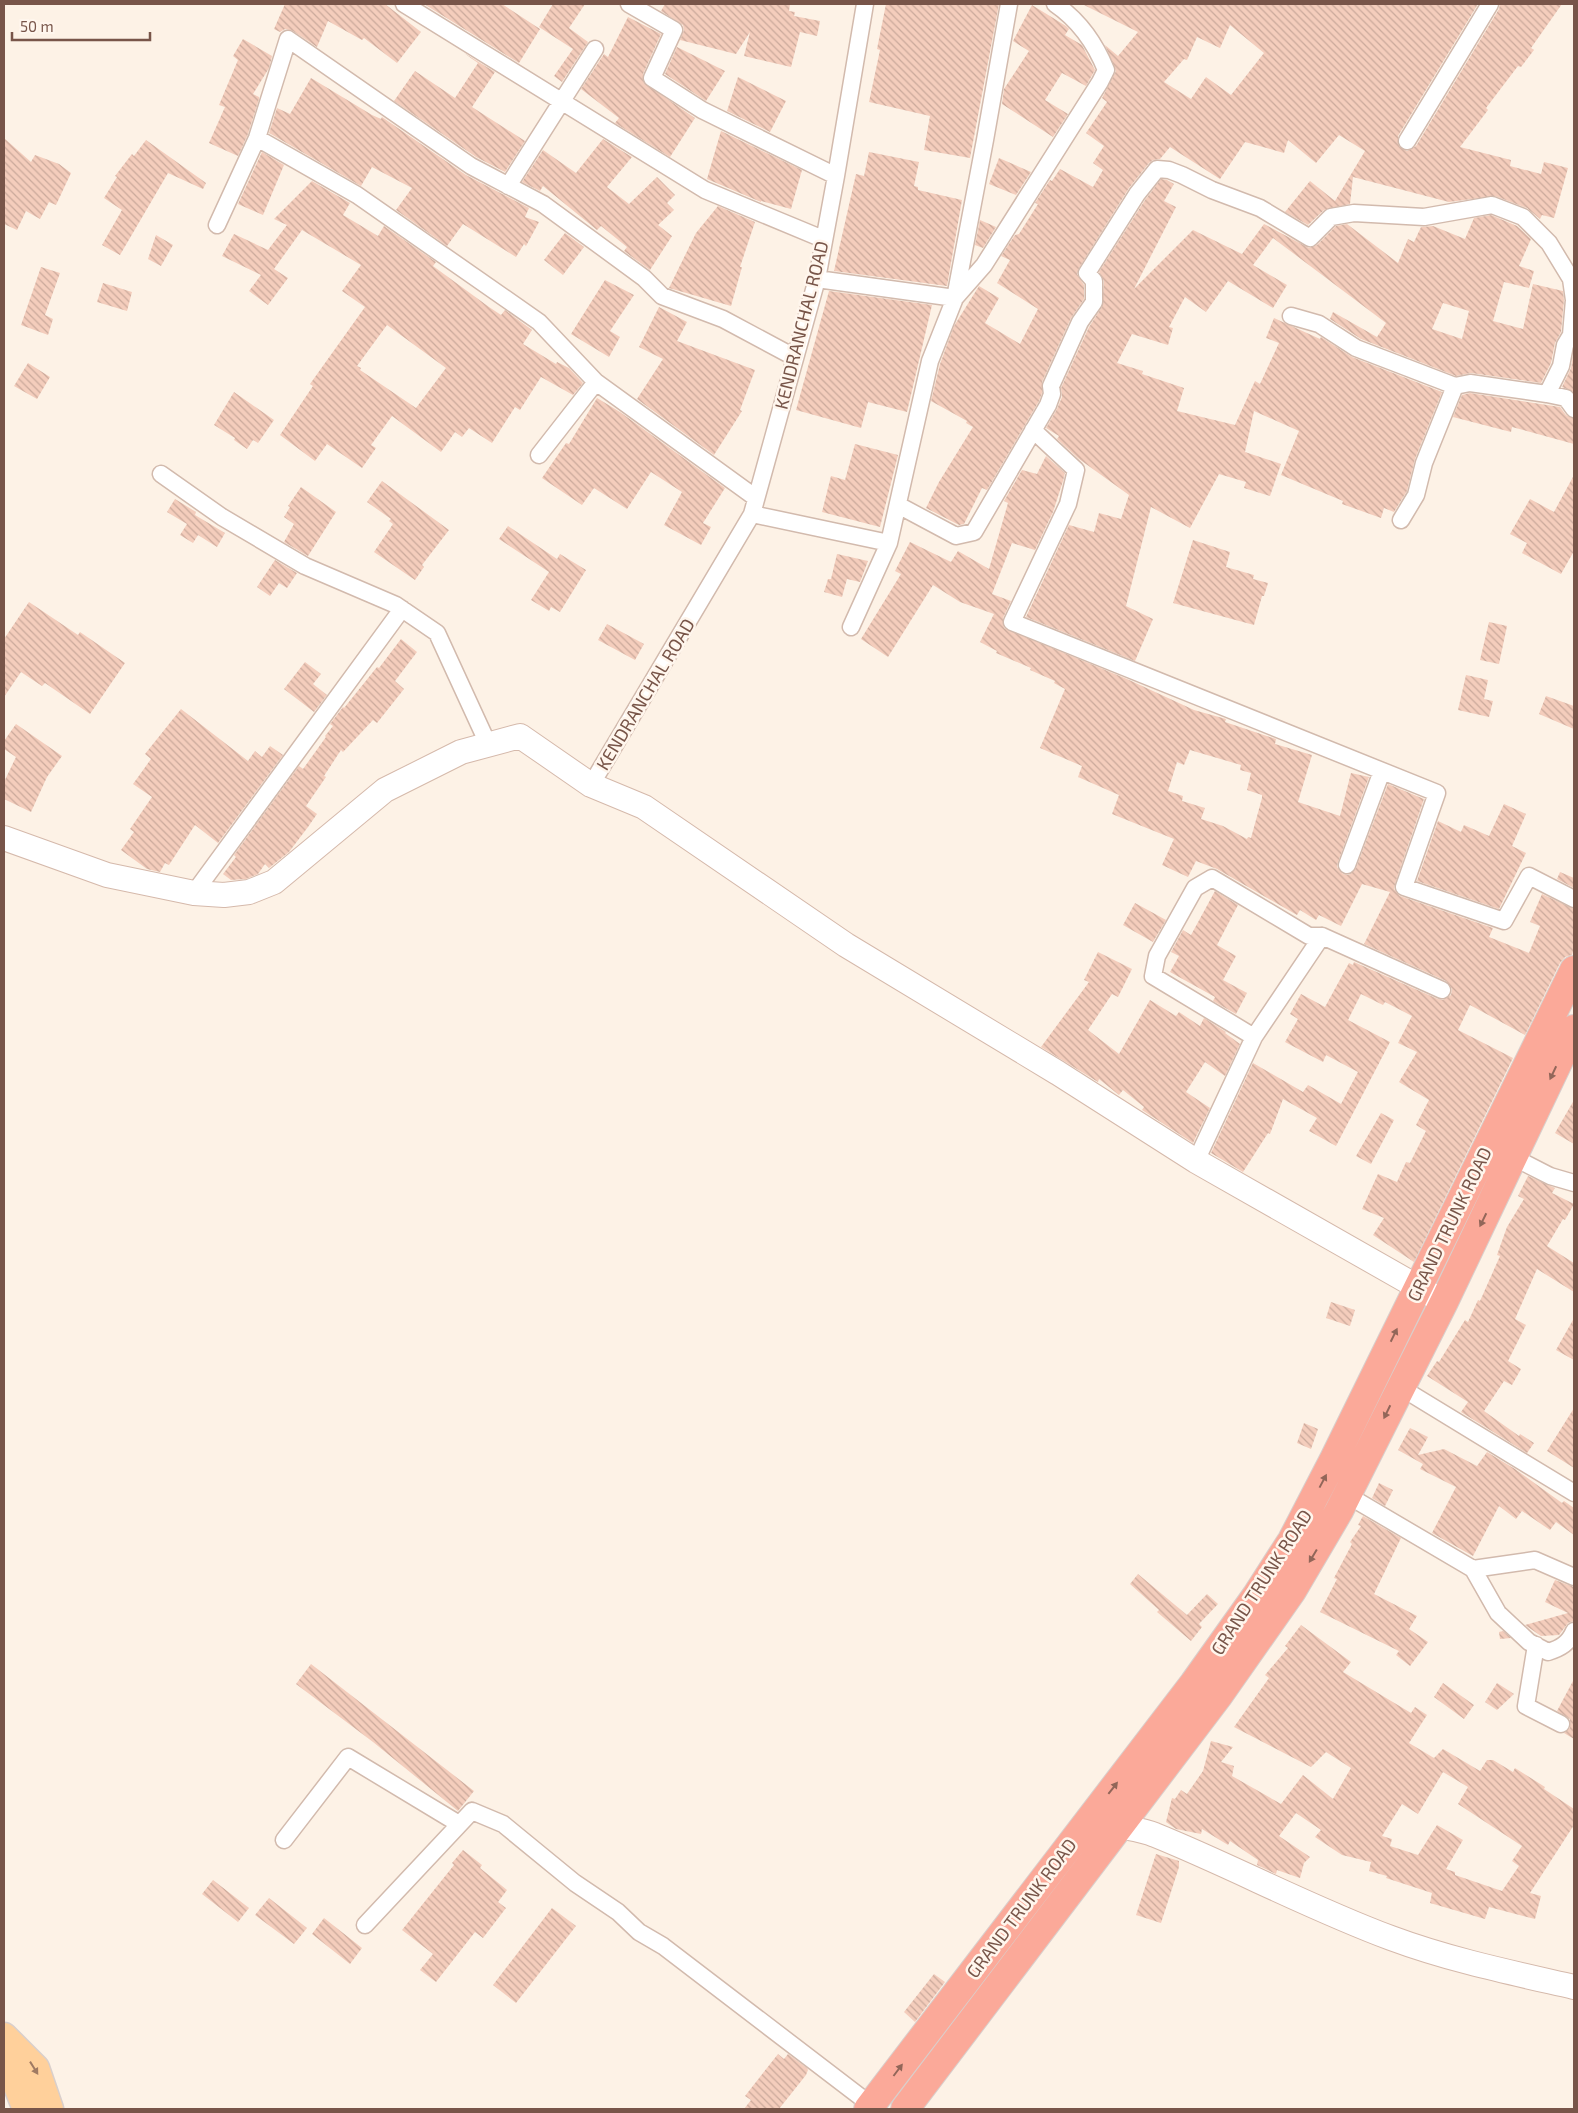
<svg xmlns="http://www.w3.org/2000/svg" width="1578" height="2113" font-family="'Exo 2',sans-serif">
	<defs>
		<pattern id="building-back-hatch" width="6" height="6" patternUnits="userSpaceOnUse" patternTransform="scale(1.25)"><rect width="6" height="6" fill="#f4cdbc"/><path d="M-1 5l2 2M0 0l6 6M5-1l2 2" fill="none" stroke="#caa99b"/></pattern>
	</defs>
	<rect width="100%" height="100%" fill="#fdf2e6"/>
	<path fill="url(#building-back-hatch)" fill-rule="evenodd" d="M285 4H385L421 32 397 63 364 38 362 40 328 21 317 47 293 31 285 29 280 32 274 29Z
		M424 4H502L540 29 519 63Z
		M553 4H585L569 28 588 42 562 82 554 76 573 49 539 27Z
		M665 4H790L789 11 795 12 794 16 820 21 817 36 800 32 791 67 744 56 750 32 736 54 680 40 684 30 683 25 661 11Z
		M886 4H999L970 158 924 150 930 116 869 102 880 50 877 49Z
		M1082 4H1478L1398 136 1399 146 1407 151 1416 146 1499 9 1500 4H1562L1531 48 1534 50 1521 67 1518 66 1486 108 1488 110 1460 147 1511 160 1510 166 1541 174 1544 162 1568 168 1554 218 1542 215 1540 219 1527 208 1495 196 1449 202 1353 177 1350 204 1324 210 1308 225 1285 212 1310 181 1335 201 1365 151 1339 135 1316 163 1288 140 1284 153 1245 142 1220 179 1170 147 1160 159 1153 160 1149 163 1129 188 1079 268 1077 274 1084 285V299L1071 318 1042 382V393L1039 401 987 490 982 488 964 524 959 525 926 508 939 482 973 427 966 423 967 421 931 401 940 364 954 326 979 286 999 298 985 323 1020 344 1038 309 997 283 1010 260 1001 256 1015 235 1019 234 1038 204 1035 203 1050 180 1052 181 1060 169 1093 187 1103 170 1093 163 1104 146 1086 133 1107 102 1102 98 1116 71 1105 45 1118 56 1138 32ZM1230 25 1264 53 1231 95 1206 77 1191 99 1164 82 1184 59 1187 60 1197 37 1220 48Z
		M1032 5 1066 26 1069 29 1065 35 1082 45 1095 70 1086 86 1062 73 1045 100 1068 114 1053 137 1002 104 1004 89 1029 51 1013 41Z
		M628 17 661 34 643 74 644 83 695 118 670 157 615 123 619 118 581 89 604 54 608 57Z
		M243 39 272 56 269 68 253 94 259 97V99L248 134 238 156 209 143 225 107 219 105 238 60 233 56Z
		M677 47 725 71 706 101 665 74Z
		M464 53 495 72 472 107 525 141 505 172 476 157 394 101 415 71 455 98 478 63Z
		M738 77 786 101 770 132 727 111Z
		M311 78 372 115 381 119 382 117 466 175 529 208 525 217 539 222 526 246 524 244 516 257 463 224 447 246 396 210 412 188 372 167 361 186 269 133 277 108 290 114Z
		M721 131 802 170 791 209 761 201V202L707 179Z
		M4 138 31 162 35 155 59 164 71 173 56 205 49 202 40 219 26 211 17 230 4 224Z
		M603 139 632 157 607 187 629 204 657 177 675 195 667 203 674 210 658 225 672 236 650 270 624 251 627 247 601 226 597 230 543 186 540 191 522 182 543 150 576 173Z
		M146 140 206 183 203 189 168 173 120 255 102 245 122 210 104 198 117 177 115 176 132 154 134 156Z
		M262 152 284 165 263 215 238 204Z
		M869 152 919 162 914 186 918 187V190L962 200 947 286 834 271 856 174 864 176Z
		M999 158 1031 172 1016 195 989 184Z
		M1161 179 1167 180 1174 184 1164 201 1176 207 1134 289 1193 230 1242 254 1264 224 1309 248 1317 245 1336 226 1347 224 1398 263 1408 239 1414 242 1421 227 1433 226 1465 239 1474 218 1491 215 1517 226 1531 239 1519 266 1534 271 1529 288 1504 282 1493 321 1523 329 1533 284 1563 291 1564 300 1561 332 1555 343 1551 363 1541 383 1471 373 1456 376 1361 339 1330 319 1333 312 1377 337 1386 323 1273 238 1253 265 1287 285 1273 308 1228 281 1206 312 1185 297 1169 327 1173 328 1168 345 1132 334 1117 363 1143 371 1142 374 1184 388 1177 411 1235 425 1255 381 1260 384 1279 343 1266 338 1274 318 1320 339 1321 337 1352 357 1442 392 1415 459 1407 491 1394 512 1384 508 1381 518 1342 504 1343 501 1281 475 1299 431 1254 411 1245 452 1281 464 1270 496 1244 488 1246 482 1219 474 1190 528 1151 507 1126 606 1153 619 1135 661 1026 617 1069 525 1094 532 1099 513 1121 519 1129 495 1079 459 1057 439 1059 436 1046 428 1057 409 1062 397 1061 388 1089 327 1102 307 1104 281 1099 272 1145 200ZM1443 303 1469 311 1462 339 1432 329Z
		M312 181 350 203 343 215 378 236 384 226 436 262 433 266 489 307 501 315 505 310 532 330 523 344 556 364 557 362 569 368 583 383 573 395 541 377 520 410 515 407 492 443 469 428 462 437 455 432 441 452 392 416 371 445 376 448 362 468 327 444 315 461 280 435 313 386 310 384 365 307 342 291 361 265 302 230 274 269 288 278 268 305 249 291 261 275 222 256 234 234 268 250 287 225 274 219ZM387 325 446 368 416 408 360 370 361 368 357 366Z
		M718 206 755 222 740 267H742L731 306 669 288 696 233Z
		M980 220 996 227 983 248 975 245Z
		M565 233 584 247 563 275 544 260Z
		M156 235 173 245 161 266 148 259Z
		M41 267 60 273 45 315 53 319 48 335 21 325Z
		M605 280 634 295 610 331 620 337 609 357 571 334Z
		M103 283 132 292 127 311 97 302Z
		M829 291 932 305 907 412 868 402 861 428 796 410Z
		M659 307 687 322 677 341 755 370 740 410 742 411 714 455 637 399 663 359 639 347Z
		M1574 350V392L1562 387 1571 368Z
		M28 363 50 377 37 399 14 386Z
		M234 392 274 420 258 443 253 440 247 449 234 440 235 438 214 425Z
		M1470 393 1560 407 1566 415 1574 419V444L1512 427 1511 432 1453 417 1462 395Z
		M597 398 620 412 725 488 703 523 711 527 701 545 664 525 682 492 651 472 627 509 594 488 582 505 542 478 566 443 569 444Z
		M855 444 898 455 880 527 822 512 831 476 845 480Z
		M1046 456 1065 473 1063 481 1053 512 1035 550 1012 543 992 594 1011 601 1003 618 1004 628 1127 679 1194 710 1226 719 1225 722 1276 739 1275 744 1312 755 1298 802 1340 816 1351 773 1369 777 1338 862 1337 867 1343 874 1349 875 1356 868 1388 784 1424 799 1395 884 1394 889 1400 896 1493 928 1489 937 1529 953 1540 926 1530 922 1542 894 1574 909V948L1572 955 1565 957 1560 963 1525 1035 1470 1005 1458 1030 1513 1058 1414 1262 1373 1235 1384 1218 1362 1209 1378 1174 1397 1182 1406 1162 1410 1163 1426 1131 1416 1125 1429 1100 1399 1082 1417 1052 1398 1043 1412 1016 1385 1002 1383 1005 1361 994 1348 1020 1390 1042 1336 1146 1309 1131 1317 1118 1283 1099 1270 1134 1268 1133 1243 1172 1211 1153 1253 1063 1303 1092 1308 1085 1341 1104 1358 1072 1326 1055 1323 1062 1285 1042 1298 1019 1290 1014 1301 994 1325 1007 1349 963 1353 965 1354 962 1438 999 1443 1000 1451 995 1452 989 1446 981 1364 944 1390 892 1362 884 1341 926 1319 915 1316 920 1300 910 1297 915 1217 869 1196 861 1188 877 1162 865 1174 839 1112 814 1119 795 1078 777 1082 766 1040 748 1065 689 1054 683 1055 681 1030 670 1031 668 996 653 997 651 980 642 994 614 960 602 933 585 888 657 861 639 901 574 895 571 910 542 951 562 958 551 989 569 1008 503 1004 501 1022 470 1037 474ZM1190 750 1241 765 1240 770 1251 773 1247 790 1262 795V798L1251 838 1248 837 1247 839 1223 826 1201 819 1205 808 1182 801 1183 796 1168 791 1177 762 1184 765Z
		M1574 475V551L1561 574 1522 553 1527 543 1510 534 1530 499 1554 512Z
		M382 481 449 530 422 565 424 567 415 580 374 552 393 524 389 521 391 519 367 502Z
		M301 487 336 512 308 556 284 542 294 524 284 517 290 507 288 506Z
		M175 499 196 512 195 515 225 533 217 547 198 535 193 543 180 535 187 524 167 512Z
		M508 526 557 559 560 554 586 570 560 612 551 607 549 611 531 600 549 572 499 539Z
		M1193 540 1230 552 1226 567 1254 575 1253 579 1268 583 1264 596H1262L1254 625 1173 603Z
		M837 554 868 561 860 582 847 579 842 597 824 592 828 579H831Z
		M275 560 297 573 287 588 279 583 270 596 257 587Z
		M29 602 78 635 80 632 125 663 90 714 45 683 42 686 21 672 4 697V639Z
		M1489 622 1507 626 1499 664 1480 660Z
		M607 624 644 644 635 660 598 640Z
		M401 639 417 652 395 681 404 689 377 723 373 720 343 752 341 750 324 776 326 777 306 806 317 814 308 827 289 852 269 868 265 864 258 874 246 879 231 880 223 874 236 857 234 855 299 766 303 769 326 737 325 736 333 726 330 724 343 707 344 708 377 667 379 668Z
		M305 662 321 674 313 684 327 695 314 712 284 689Z
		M1466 675 1488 680 1484 699 1493 701 1489 717 1458 710Z
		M1546 696 1574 706V729L1539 714Z
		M181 709 248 761 255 751 262 757 270 746 283 755 218 843 195 825 169 865 165 863 160 872 147 869 121 850 134 832 130 829 152 797 133 784 151 759 145 754Z
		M16 724 62 756 47 777 31 812 4 799V782L16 757 4 749V741Z
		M1504 804 1526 814 1512 846 1526 853 1499 909 1417 881 1438 821 1461 832 1464 825 1489 836Z
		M1560 872 1574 878V888L1557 879Z
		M1215 891 1238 905 1217 945 1236 956 1223 980 1247 993 1236 1014 1213 1001 1215 997 1170 972 1179 956 1171 952 1183 930 1191 935Z
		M1135 903 1166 920 1153 942 1123 925Z
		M1098 952 1132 969 1118 997 1112 994 1088 1030 1119 1054 1150 1000 1176 1016 1179 1012 1200 1026 1204 1018 1226 1032 1225 1033 1240 1044 1225 1076 1205 1062 1186 1092 1210 1108 1193 1143 1142 1110 1144 1107 1123 1090 1119 1095 1099 1079 1098 1082 1041 1047 1089 982 1084 980Z
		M1574 1100V1144L1555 1133Z
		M1381 1113 1394 1120 1371 1164 1356 1156Z
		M1528 1176 1555 1188 1552 1193 1574 1204 1565 1220 1563 1219 1547 1246 1574 1263V1292L1537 1269 1515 1319 1526 1325 1508 1361 1521 1369 1512 1385 1504 1381 1484 1411 1519 1436 1520 1434 1534 1443 1527 1453 1461 1412 1468 1402 1427 1376 1437 1361 1439 1362 1465 1320 1468 1322 1478 1300 1480 1301 1500 1256 1497 1255 1507 1227 1524 1199 1518 1196Z
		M1331 1302 1355 1310 1350 1326 1326 1318Z
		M1574 1318V1360L1556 1350Z
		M1574 1408V1468L1547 1451Z
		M1304 1423 1318 1429 1311 1449 1297 1443Z
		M1410 1428 1428 1437 1418 1455 1444 1449 1477 1466 1487 1452 1515 1469 1562 1503 1564 1501 1574 1508V1535L1556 1522 1550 1530 1522 1511 1516 1519 1499 1506 1473 1556 1432 1533 1456 1487 1420 1469 1423 1464 1398 1450Z
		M1379 1483 1393 1490 1385 1506 1372 1498Z
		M1363 1516 1401 1538 1374 1594 1417 1616 1409 1629 1428 1642 1410 1666 1396 1655 1399 1651 1320 1612 1337 1579 1334 1578 1352 1544 1350 1542 1361 1526 1358 1525Z
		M1138 1574 1187 1615 1207 1594 1218 1604 1199 1624 1202 1627 1191 1641 1157 1612 1159 1610 1130 1584Z
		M1555 1580 1574 1587V1621L1568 1623 1559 1635 1541 1636 1525 1625 1568 1613 1545 1602Z
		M1301 1625 1351 1662 1343 1672 1411 1713 1415 1707 1427 1715 1409 1743 1434 1758 1443 1749 1480 1771 1487 1760H1493L1513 1772 1515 1768 1545 1787 1544 1789 1574 1809V1825L1530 1893 1541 1896 1535 1919 1489 1907 1485 1919 1430 1903 1432 1893 1386 1878 1387 1876 1369 1871 1371 1862 1342 1855 1315 1837 1321 1830 1296 1813 1279 1836 1310 1857 1304 1863 1300 1878 1277 1870 1276 1874 1257 1865 1258 1860 1230 1841 1228 1845 1202 1829 1201 1834 1176 1829 1166 1822 1172 1798 1175 1799 1181 1790 1187 1794 1203 1771 1211 1741 1233 1747 1221 1762 1234 1766 1232 1776 1281 1804 1303 1775 1333 1799 1351 1768 1326 1752 1311 1767 1234 1727 1269 1678 1265 1675 1288 1648 1285 1646ZM1443 1772 1468 1787 1458 1804 1522 1846 1512 1861 1519 1866 1502 1891 1455 1875V1872L1446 1869 1463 1840 1437 1825 1418 1855 1390 1846 1392 1839 1382 1836 1402 1804 1418 1814Z
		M1503 1631 1511 1638 1500 1639 1499 1632Z
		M311 1664 474 1791 458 1811 373 1742 296 1684Z
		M1574 1679V1739L1564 1733 1570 1728V1719L1557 1711Z
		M1443 1683 1474 1705 1464 1719 1434 1697Z
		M1497 1683 1514 1694 1497 1710 1485 1702Z
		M463 1850 482 1865 480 1868 507 1890 498 1902 506 1908 483 1938 475 1932 436 1982 420 1970 433 1954 402 1930 454 1865 452 1863Z
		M1156 1854 1179 1861V1867L1161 1923 1136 1915Z
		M213 1880 249 1908 238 1922 202 1894Z
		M269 1898 307 1928 294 1944 255 1915Z
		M552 1908 576 1926 516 2003 493 1985Z
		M324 1918 362 1948 350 1964 312 1934Z
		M934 1974 945 1982 915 2022 904 2012Z
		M778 2054 784 2059 788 2054 807 2068 808 2070 806 2075 779 2109H744L751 2100 745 2096Z"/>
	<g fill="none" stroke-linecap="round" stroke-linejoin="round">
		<g stroke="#d2baad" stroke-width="19">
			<path id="street" d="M404 4 705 190 823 239
				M629 4 674 30 652 78 702 110 836 176
				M257 138 357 195 539 322 596 382 756 498
				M1407 141 1490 4
				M508 186 595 49
				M217 225 257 138 288 39 471 166 543 204 644 278 662 296 723 319 794 357
				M817 279 955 298 984 265 1100 82 1106 70C1095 43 1080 21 1055 4
				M1291 316 1319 324 1356 348 1455 386 1470 383 1547 394 1566 398 1574 409
				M1033 430 1076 470 1068 504 1012 622 1437 793 1404 887 1504 921 1529 876 1574 899
				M539 455 596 382
				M161 474 222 517 305 566 396 605 437 633 488 744
				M898 505 956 536 974 532 1048 405 1052 394 1051 386 1080 322 1094 302V281L1087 273 1137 194 1157 169 1169 170 1182 175 1212 190 1260 208 1310 238 1331 217 1354 213 1424 217 1492 205 1523 217 1549 243 1571 279 1574 300 1571 335 1565 345 1561 366 1547 394
				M752 514 889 543
				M1401 520 1416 495 1424 463 1455 386
				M851 627 889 543 930 361 955 298 985 140 1009 4
				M591 785 752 514 817 279 836 176 865 4
				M1347 865 1382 771
				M194 893 402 609
				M1254 1037 1322 936
				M1513 1157 1550 1176 1574 1183
				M1196 1161 1254 1037 1153 976 1157 956 1195 888 1212 878 1309 936H1322L1442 990
				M1400 1387 1574 1493
				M1347 1495 1473 1569 1498 1613 1529 1642 1548 1652C1561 1648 1569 1643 1574 1631
				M1473 1569 1535 1560 1574 1577
				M1536 1645 1526 1706 1561 1724
				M284 1840 348 1757 459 1824
				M365 1925 472 1811 503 1824 575 1883 618 1912 639 1932 663 1946 871 2105"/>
		</g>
		<g stroke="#d5b9ab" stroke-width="26">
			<path id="secondary" d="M4 838 107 875 194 893 224 895 249 892 274 882 385 790 461 752 520 736 591 785 644 807 846 945 1058 1073 1196 1161 1444 1302
				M1103 1822C1120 1828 1139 1828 1155 1835 1234 1867 1310 1908 1391 1938 1450 1960 1513 1973 1574 1987"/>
		</g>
		<g stroke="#d9cfcc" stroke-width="29">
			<path id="primary" d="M4 2036 36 2068 50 2109
				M4 2066 12 2074 26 2109"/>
		</g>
		<g stroke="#d9cfcc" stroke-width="30">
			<path id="highway" d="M868 2109 1194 1683 1256 1596 1292 1540 1334 1459 1574 970
				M905 2109 1219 1695 1292 1591 1339 1511 1444 1302 1574 1029"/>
		</g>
		<use href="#street" stroke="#fff" stroke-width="16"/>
		<use href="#secondary" stroke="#fff" stroke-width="24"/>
		<use href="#primary" stroke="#ffd09b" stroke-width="26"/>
		<use href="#highway" stroke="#fba999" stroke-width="28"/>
	</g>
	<defs><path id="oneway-solid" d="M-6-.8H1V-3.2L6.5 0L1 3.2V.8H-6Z" transform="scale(1.25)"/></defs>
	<g fill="#926659">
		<use href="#oneway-solid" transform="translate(1553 1073) rotate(115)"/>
		<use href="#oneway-solid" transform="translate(1483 1220) rotate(116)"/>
		<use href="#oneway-solid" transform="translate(1394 1335) rotate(-64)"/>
		<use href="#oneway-solid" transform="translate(1387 1412) rotate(116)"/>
		<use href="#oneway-solid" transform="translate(1323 1481) rotate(-62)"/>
		<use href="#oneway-solid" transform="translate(1313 1556) rotate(121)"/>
		<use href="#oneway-solid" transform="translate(1113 1788) rotate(-52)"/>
		<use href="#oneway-solid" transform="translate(898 2070) rotate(-53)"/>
	</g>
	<use fill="#a07a62" href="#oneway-solid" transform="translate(34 2068) rotate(58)"/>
	<g text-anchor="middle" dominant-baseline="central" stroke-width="5" stroke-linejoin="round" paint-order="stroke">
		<g font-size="18" fill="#785549" stroke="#fff6ed">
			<text transform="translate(801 325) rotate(-76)">KENDRANCHAL ROAD</text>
			<text transform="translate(645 694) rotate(-59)">KENDRANCHAL ROAD</text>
			<text transform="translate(1449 1224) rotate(-64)">GRAND TRUNK ROAD</text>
			<text transform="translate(1261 1582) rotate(-57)">GRAND TRUNK ROAD</text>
			<text transform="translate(1021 1908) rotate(-53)">GRAND TRUNK ROAD</text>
		</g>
	</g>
	<rect width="1578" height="2113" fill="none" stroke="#785549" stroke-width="10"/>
	<path d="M12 32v8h138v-8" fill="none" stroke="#785549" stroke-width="2.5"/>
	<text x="20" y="32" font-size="15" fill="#785549" stroke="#fff6ed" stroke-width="4" paint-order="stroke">50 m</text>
</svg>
